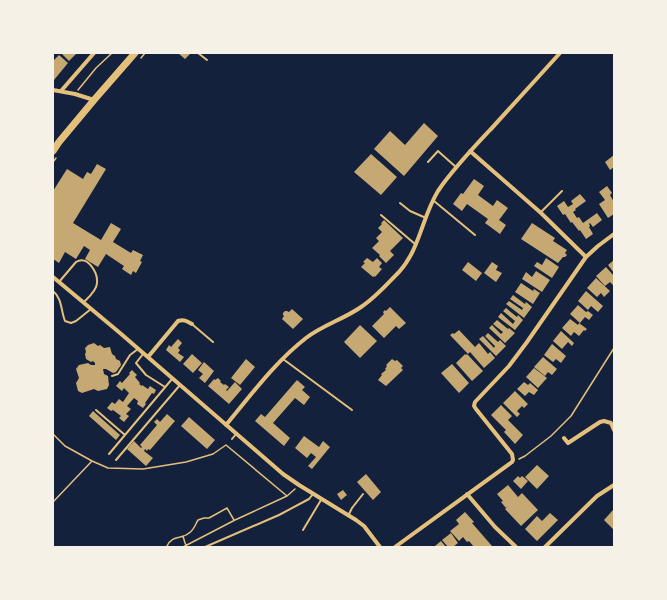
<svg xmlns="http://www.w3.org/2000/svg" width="667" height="600" font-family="'Sofia Sans Condensed',sans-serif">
	<rect width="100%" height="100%" fill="#14213d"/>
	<path fill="#c6a872" d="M62 53H77L69 61 62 54Z
		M178 53H189L190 54 185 59Z
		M59 55 68 63 54 80 53 79V61Z
		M424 123 438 136 404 176 374 149 390 131 405 145Z
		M371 154 397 177 381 195 354 172Z
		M614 155V167L610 170 605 162Z
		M97 164 106 169 73 223 101 240 111 223 121 229 113 242 131 253 133 250 143 255 140 261 142 262 136 273 133 271 131 275 122 269 124 266 106 254 98 267 85 259 90 250 84 246 76 259 65 252 59 263 53 259V191L67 169 83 179 87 172 91 174Z
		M474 179 484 186 478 195 493 206 497 200 508 208 499 220 506 225 500 234 485 223 488 219 467 204 462 211 453 204 461 193 463 194Z
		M607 186 612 193 610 195 614 202V214L608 218 599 204 605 200 599 192Z
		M580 194 586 201 575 209 576 210 573 212 577 218 579 217 583 223 597 213 602 220 593 227 590 223 589 224 590 226 589 227 593 234 586 239 580 230 579 231 572 222 571 223 565 214 563 215 557 206 564 201 568 207 573 204 571 201Z
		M384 220 403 238 390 251 394 255 386 263 379 256 380 255 372 248 379 241 376 238 382 232 378 228 382 224 381 223Z
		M532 223 555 238 553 241 567 250 565 253 567 255 565 257H563L558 263 521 239Z
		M367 258 373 262 377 258 382 263 379 267 382 269 375 277 374 276 373 277 361 267 365 263 363 262Z
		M546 258 559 267 552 278 534 266 537 262 542 265Z
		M614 260V273L608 265Z
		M468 262 482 273 476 281 462 270Z
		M492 262 498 266 496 270 502 273 496 282 484 273Z
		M606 267 614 276 613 285 610 282 605 286 596 276Z
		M536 271 550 280 542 292 522 279 526 272 532 277Z
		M596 278 610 291 604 297 601 293 597 297 587 288Z
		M521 283 533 291 534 289 540 293 533 304 515 292Z
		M586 291 603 306 598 312 591 306 588 310 578 301Z
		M513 295 525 304 526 302 532 307 524 318 506 304 509 301 522 310 523 308 510 299Z
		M578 305 586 312 588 311 593 315 589 320 585 317 580 323 570 314Z
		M390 307 406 323 399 329 396 326 384 338 372 326 384 314 383 312 385 310 386 311Z
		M506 308 517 317 518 315 523 320 515 330 498 317 501 313 513 324 515 321 503 311Z
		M292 309 303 319 293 329 282 319 284 316 283 315V313L285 311H287L289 312Z
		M570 319 578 325 579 323 587 329 585 331 584 330 579 336 574 332 571 336 562 328Z
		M497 320 508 329 509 328 515 333 505 343 489 328 492 325 501 334 503 332 493 324Z
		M360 325 377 341 360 358 344 342Z
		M459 330 475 347 479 343 488 354 490 352 495 358 484 368 470 352 468 354 450 335 453 333 454 334Z
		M561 331 574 343 572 346 568 342 562 349 553 341Z
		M488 333 498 342 500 340 506 346 496 356 479 339 483 336 494 348 495 346 485 336Z
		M178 339 182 343 178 348 180 350 178 353 184 357 180 362 166 350 169 345 171 347Z
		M94 343 98 346 100 345 104 348 110 347 112 354 115 356 116 359 120 361 121 365 116 372 113 373 106 369H103L104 374 108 376 109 385 107 389 98 391 94 389 82 393 78 391 76 383 79 378 76 369 79 365 88 363 91 365H95V363L93 361 91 362 86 359 85 354 86 352 85 348 88 345Z
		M552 344 566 356 561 363 556 359 553 362 544 355Z
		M192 354 202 363 193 373 183 364Z
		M465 354 466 355 467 354 483 371 472 381 456 363Z
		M543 357 557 369 552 375 548 372 545 376 534 367Z
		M246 359 255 367 240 385 231 378Z
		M392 359 395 361 397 360 403 366 401 368 403 370 386 386 378 380 382 375 381 374 386 370 385 369 387 366 386 365Z
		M204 362 214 371 205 383 199 378 203 374 198 370Z
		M452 364 469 383 459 393 441 373Z
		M534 368 547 378 538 388 526 377Z
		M132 370 137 375 135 377 140 383 139 384 142 386V385L148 389 150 386 156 390 154 394 152 393 145 403 146 404 143 408 137 404 138 401 134 398 127 406 131 409 126 414 129 416 124 422 119 418 121 416 113 410 111 411 107 408 112 402 115 404 119 399 123 402 129 393 124 388 122 391 116 386 120 381 122 383 130 374 129 373Z
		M218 378 221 381 220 382 224 385 225 384 229 387 226 390 227 391 235 382 242 389 229 404 208 386 214 379 215 380Z
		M297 380 305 387 302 390 310 397 304 405 295 398 273 423 290 438 284 446 255 421 261 414 265 417Z
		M524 382 528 385 530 383 538 390 534 395 529 392 525 396 517 389Z
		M515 391 528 404 524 408 522 406 517 411 520 414 517 417 503 403Z
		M501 405 512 416 508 420 523 435 515 444 504 432 506 430 491 415Z
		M93 411 120 435 116 440 89 416Z
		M167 414 175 421 150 450 148 449 147 451 145 449 144 451 153 458 146 466 127 449 134 441 141 448 142 447 140 445 157 425 154 422 157 419 160 422Z
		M189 417 215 440 207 449 181 426Z
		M304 436 319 447 323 441 330 447 312 469 308 466 316 457 311 453 307 458 295 448Z
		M537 465 549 476 537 489 525 477Z
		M366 474 381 492 373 500 357 482Z
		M518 476 520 478 522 476 528 481 521 489 513 481Z
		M508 485 518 497 522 493 538 510 521 526 505 509 511 504 506 508 501 502 503 501 497 494Z
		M343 490 347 495 341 500 337 494Z
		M613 510 614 511V528L613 529 604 520Z
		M465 512 474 522 472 523 492 546 491 547H474L469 541 467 542 463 537 459 541 450 531 459 524 456 520Z
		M550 513 558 520 537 541 525 529 537 516 542 521Z
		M451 533 458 543 453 547H448L442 540Z
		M441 541 446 547H436L435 546Z"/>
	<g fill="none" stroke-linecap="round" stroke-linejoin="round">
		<path stroke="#e5c07b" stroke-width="1.5" d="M141 58 145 53
			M78 90 96 68 112 53
			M53 162 56 158
			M53 434 65 446 92 461
			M519 459 525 456 551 436 571 416 614 348
			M53 502 92 461 108 468 143 469 186 462 213 454 226 445 287 496
			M183 536 185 543 186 545
			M167 546C173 534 181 540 189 533 194 530 195 525 198 520L204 518H209L227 508 234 520
			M183 547 235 520 287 496 295 489"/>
		<path stroke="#e5c07b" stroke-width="2" d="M198 53 207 60
			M428 162 438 151 448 160 456 167
			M434 201 475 235
			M400 203 410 211 426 218
			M541 212 562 191
			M381 215 415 244
			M59 282 76 262C88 255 98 273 97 283 97 290 89 297 84 302
			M53 291C62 298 61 311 65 321L71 323 76 321 91 309
			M193 325 213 342
			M143 354 136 363 146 375 165 387
			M283 359 352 410
			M112 376 118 374 130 355 138 349
			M96 410 125 435
			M232 439 236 434
			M109 454 172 379
			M116 460 180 385
			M349 514 352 508 363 494
			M303 530 321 500
			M205 547 279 515 309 499 313 494"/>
		<path stroke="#e5c07b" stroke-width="4" d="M53 90 75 94 94 100
			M61 91 94 53
			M470 151 541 213 586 257
			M53 277 120 333 283 474 299 485 356 520 364 526 380 547
			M148 357 178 321C184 319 187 321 192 324
			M226 425C251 395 275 362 306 338 323 325 344 319 361 307 375 298 387 284 399 272 420 249 422 217 438 191 453 169 473 148 491 129 514 104 537 78 560 53
			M564 438 568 443 600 422 604 421 611 423 614 430
			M467 494 495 527 516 547
			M395 547 512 462 513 460 512 454 476 409 474 406 475 402 509 366 527 342 586 257 598 246 614 234
			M545 547 597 496 614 485"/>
		<path stroke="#e5c07b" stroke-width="7" d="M53 151 59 142 94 100 135 53"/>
	</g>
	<rect width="667" height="600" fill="none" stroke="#f6f1e7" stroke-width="108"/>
</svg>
